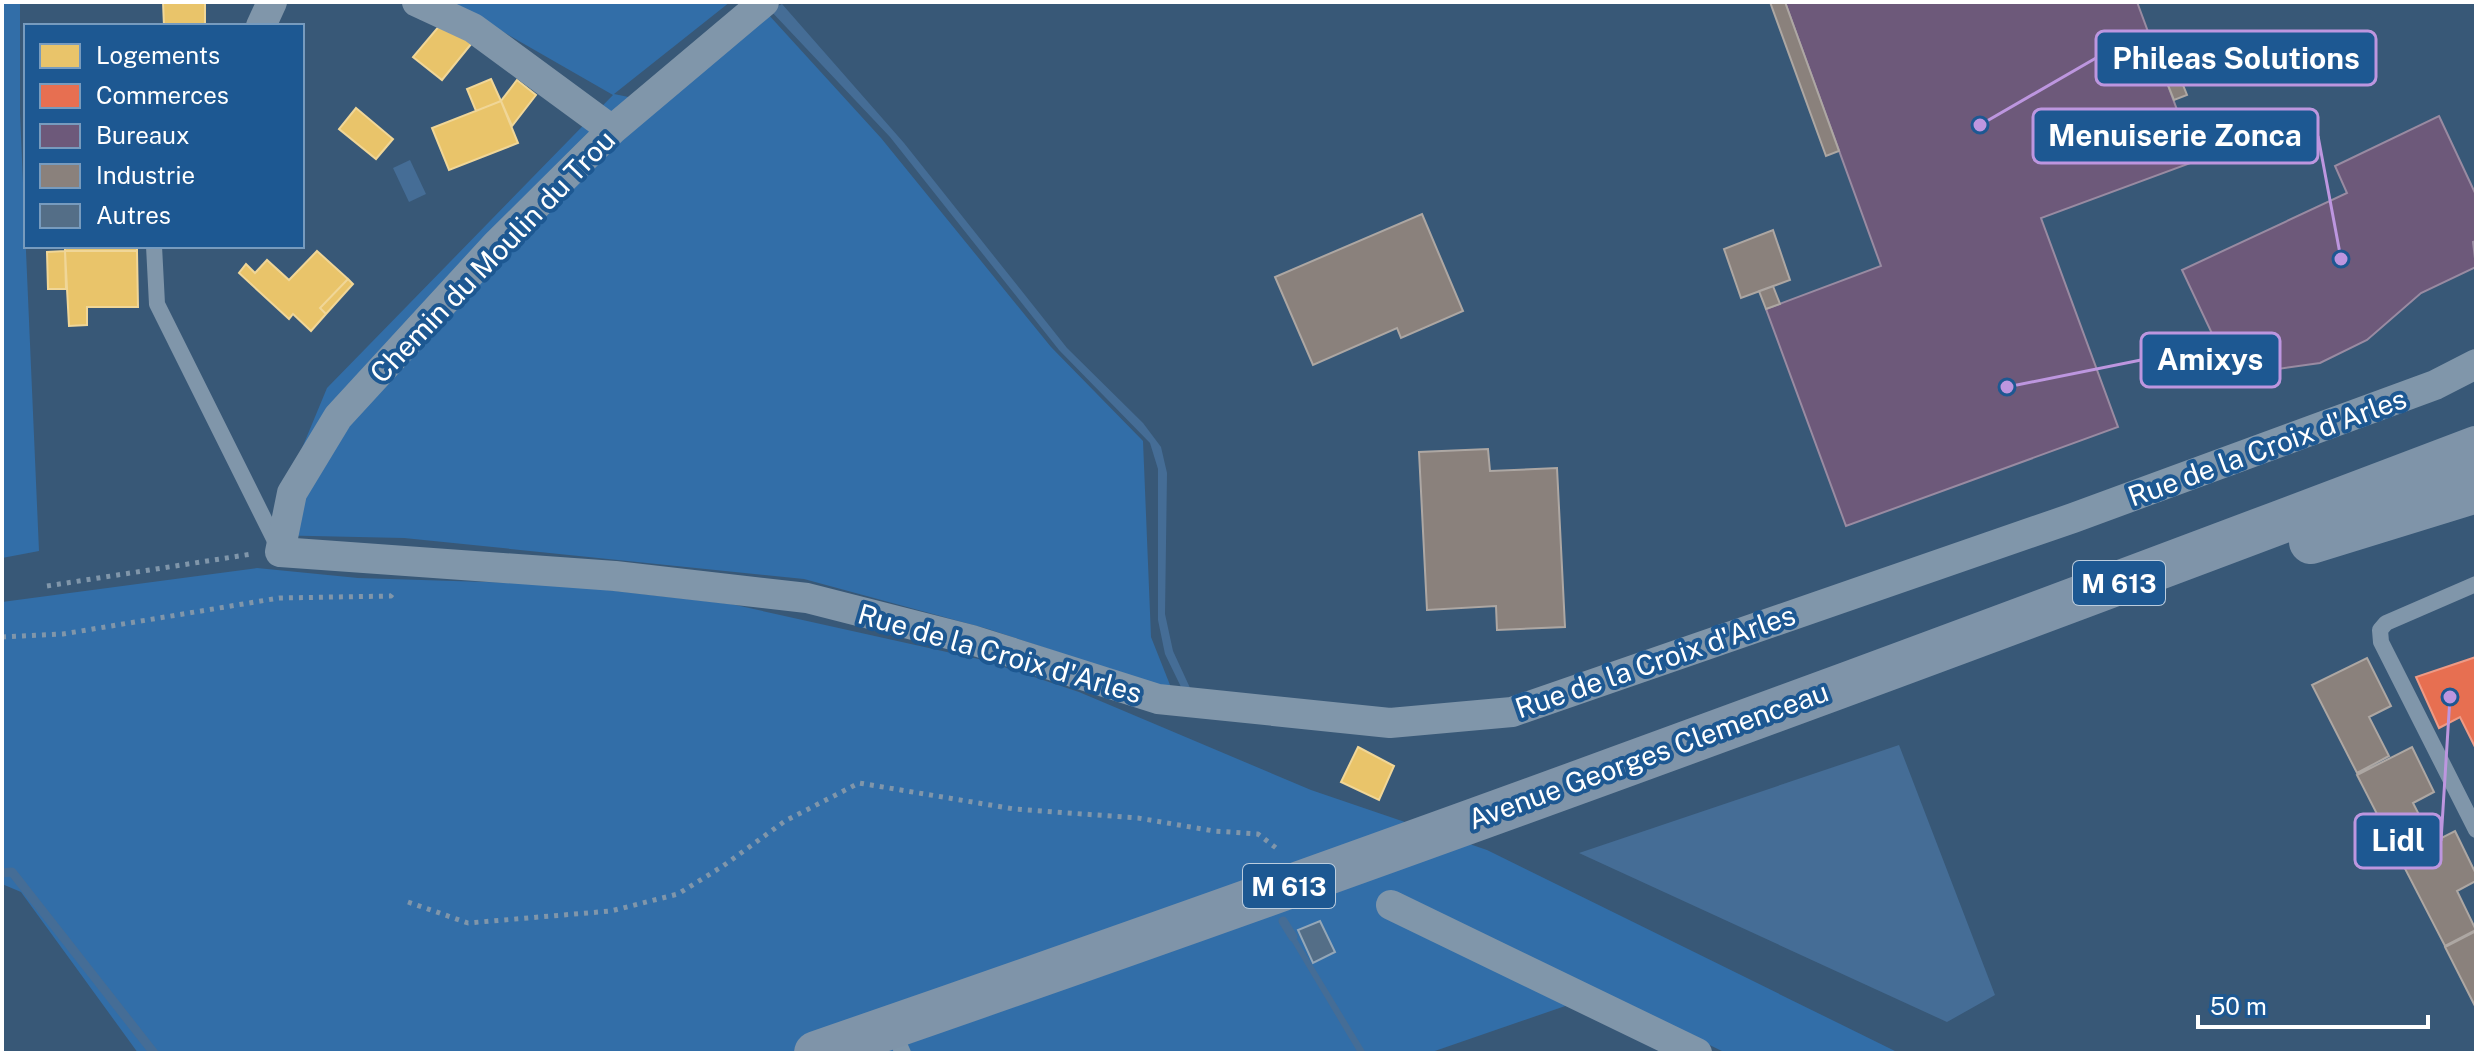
<svg xmlns="http://www.w3.org/2000/svg" width="2478" height="1055" font-family="'Public Sans',sans-serif">
	<rect width="100%" height="100%" fill="#385877"/>
	<path fill="#326ea8" d="M2 2H20V113L39 551 2 558Z
		M451 2H730L614 94 662 104 767 13 881 138 1051 347 1143 441 1151 637 1172 690 988 629 804 579 404 538 266 535 327 388 613 95Z
		M257 568 358 578 554 584 731 604 983 660 1079 692 1311 790 1487 850 1899 1053H1726L1603 993 1429 1053H138L21 892 2 884V602Z"/>
	<path fill="#456d96" d="M782 4 904 143 1067 348 1143 423 1161 447 1167 473 1165 614 1173 651 1191 690 1182 689 1165 654 1158 620V469L1150 443 1059 350 890 137 770 10Z
		M410 160 426 194 409 202 393 168Z
		M1899 745 1995 995 1947 1022 1579 853Z
		M1288 925 1295 936 1366 1053H1358L1283 927Z"/>
	<path fill="#e9c46a" stroke="#f0d697" stroke-width="2" d="M163 2H205V26H164Z
		M440 25 472 43 442 80 413 57Z
		M491 79 501 101 476 111 467 89Z
		M517 80 536 95 512 126 501 101Z
		M501 101 518 143 449 170 432 128Z
		M356 108 393 139 376 159 339 129Z
		M65 246H137V251H65Z
		M65 251 66 289H48L47 252Z
		M65 251H137L138 307H87V325L69 326Z
		M317 251 348 279 320 308 326 314 311 331 293 314 289 319 239 273 246 264 255 273 267 260 289 280Z
		M348 279 353 284 326 314 320 308Z
		M1358 747 1394 766 1379 800 1341 782Z"/>
	<path fill="#e76f51" stroke="#ee9a85" stroke-width="2" d="M2476 657V749L2460 717 2439 728 2416 677Z"/>
	<path fill="#6d597a" stroke="#998ba2" stroke-width="2" d="M1785 2H2137L2196 161 2041 218 2118 427 1846 526 1766 309 1881 266Z
		M2439 116 2476 195V241L2473 242 2476 267 2421 293 2367 340 2320 363 2278 369 2264 340 2224 359 2182 270 2347 193 2335 166Z"/>
	<path fill="#8a817c" stroke="#ada7a3" stroke-width="2" d="M1770 2H1785L1839 151 1826 156Z
		M2179 75 2187 95 2174 100 2166 80Z
		M1422 214 1463 311 1401 338 1397 328 1313 365 1275 277Z
		M1773 230 1790 280 1741 298 1724 249Z
		M1773 286 1780 304 1766 309 1759 291Z
		M1488 449 1490 471 1557 468 1565 627 1497 630 1496 606 1427 610 1419 452Z
		M2367 658 2391 706 2369 717 2389 756 2357 773 2312 685Z
		M2412 747 2434 792 2413 803 2433 842 2400 859 2357 775Z
		M2455 831 2476 874V881L2457 891 2476 930 2445 946 2400 859Z
		M2476 931V1008L2445 947Z"/>
	<g fill="none" stroke-linecap="round" stroke-linejoin="round">
		<path stroke="#456d96" stroke-width="9" d="M2 873 12 872 154 1053
			M1283 921 1293 937"/>
	</g>
	<path fill="#546e87" stroke="#94a7b8" stroke-width="2" d="M1320 921 1335 952 1313 963 1298 930Z"/>
	<g fill="none" stroke-linecap="round" stroke-linejoin="round">
		<path stroke="#8096aa" stroke-width="5" stroke-dasharray="4 6" stroke-linecap="butt" d="M47 586 252 554
			M2 637 63 634 279 598 391 596 396 590
			M408 902 468 923 611 911 678 894 723 866 785 821 859 783 1014 809 1138 818 1214 831 1258 834 1280 851"/>
		<path stroke="#8096aa" stroke-width="16" d="M154 246 157 304 278 547
			M2476 584 2386 623 2380 630 2381 642 2476 830
			M892 1029 903 1053"/>
		<path stroke="#8096aa" stroke-width="30" d="M417 2 473 28 612 130
			M764 2 612 130 496 245 338 417 292 493 280 552 615 576 807 598 972 640 1158 699 1390 723 1512 712 2073 518 2435 385 2476 364
			M261 26 272 2
			M1391 905 1697 1053"/>
		<path stroke="#7f94a9" stroke-width="44" d="M2311 542 2476 491
			M816 1053C1373 861 1926 657 2476 448"/>
	</g>
	<g text-anchor="middle" dominant-baseline="central" stroke-width="8" stroke-linejoin="round" paint-order="stroke">
		<g fill="#1d5892" stroke="#bbcdde" stroke-width="2">
			<rect x="2073" y="561" width="92" height="44" rx="6"/>
			<rect x="1243" y="864" width="92" height="44" rx="6"/>
		</g>
		<g font-size="26" font-weight="bold" fill="#fff">
			<text x="2119" y="583">M 613</text>
			<text x="1289" y="886">M 613</text>
		</g>
		<g font-size="28" fill="#fff" stroke="#1d5892">
			<text transform="translate(492 256) rotate(-46)">Chemin du Moulin du Trou</text>
			<text transform="translate(2267 447) rotate(-20)">Rue de la Croix d'Arles</text>
			<text transform="translate(1000 653) rotate(16)">Rue de la Croix d'Arles</text>
			<text transform="translate(1655 661) rotate(-19)">Rue de la Croix d'Arles</text>
			<text transform="translate(1648 755) rotate(-20)">Avenue Georges Clemenceau</text>
		</g>
	</g>
	<path fill="none" stroke="#bd96df" stroke-width="3" d="M1980 125L2096 58M2341 259L2318 136M2007 387L2141 360M2450 697L2441 841"/>
	<g fill="#bd96df" stroke="#1d5892" stroke-width="3">
		<circle cx="1980" cy="125" r="8"/>
		<circle cx="2341" cy="259" r="8"/>
		<circle cx="2007" cy="387" r="8"/>
		<circle cx="2450" cy="697" r="8"/>
	</g>
	<g fill="#1d5892" stroke="#bd96df" stroke-width="3">
		<rect x="2096" y="31" width="280" height="54" rx="8"/>
		<rect x="2033" y="109" width="285" height="54" rx="8"/>
		<rect x="2141" y="333" width="139" height="54" rx="8"/>
		<rect x="2355" y="814" width="86" height="54" rx="8"/>
	</g>
	<g font-size="30" text-anchor="middle" font-weight="bold" fill="#fff">
		<text x="2236" y="69">Phileas Solutions</text>
		<text x="2175" y="146">Menuiserie Zonca</text>
		<text x="2210" y="370">Amixys</text>
		<text x="2398" y="851">Lidl</text>
	</g>
	<rect width="2478" height="1055" fill="none" stroke="#ffffff" stroke-width="8"/>
	<rect x="24" y="24" width="280" height="224" fill="#1d5892" stroke="#779bbe" stroke-width="2"/>
	<rect x="40" y="44" width="40" height="24" fill="#e9c46a" stroke="#779bbe" stroke-width="2"/>
	<text x="96" y="64" font-size="24" fill="#ffffff">Logements</text>
	<rect x="40" y="84" width="40" height="24" fill="#e76f51" stroke="#779bbe" stroke-width="2"/>
	<text x="96" y="104" font-size="24" fill="#ffffff">Commerces</text>
	<rect x="40" y="124" width="40" height="24" fill="#6d597a" stroke="#779bbe" stroke-width="2"/>
	<text x="96" y="144" font-size="24" fill="#ffffff">Bureaux</text>
	<rect x="40" y="164" width="40" height="24" fill="#8a817c" stroke="#779bbe" stroke-width="2"/>
	<text x="96" y="184" font-size="24" fill="#ffffff">Industrie</text>
	<rect x="40" y="204" width="40" height="24" fill="#546e87" stroke="#779bbe" stroke-width="2"/>
	<text x="96" y="224" font-size="24" fill="#ffffff">Autres</text>
	<path d="M2198 1015v12h230v-12" fill="none" stroke="#ffffff" stroke-width="4"/>
	<text x="2210" y="1015" font-size="24" fill="#ffffff" stroke="#1d5892" stroke-width="6" paint-order="stroke">50 m</text>
</svg>
